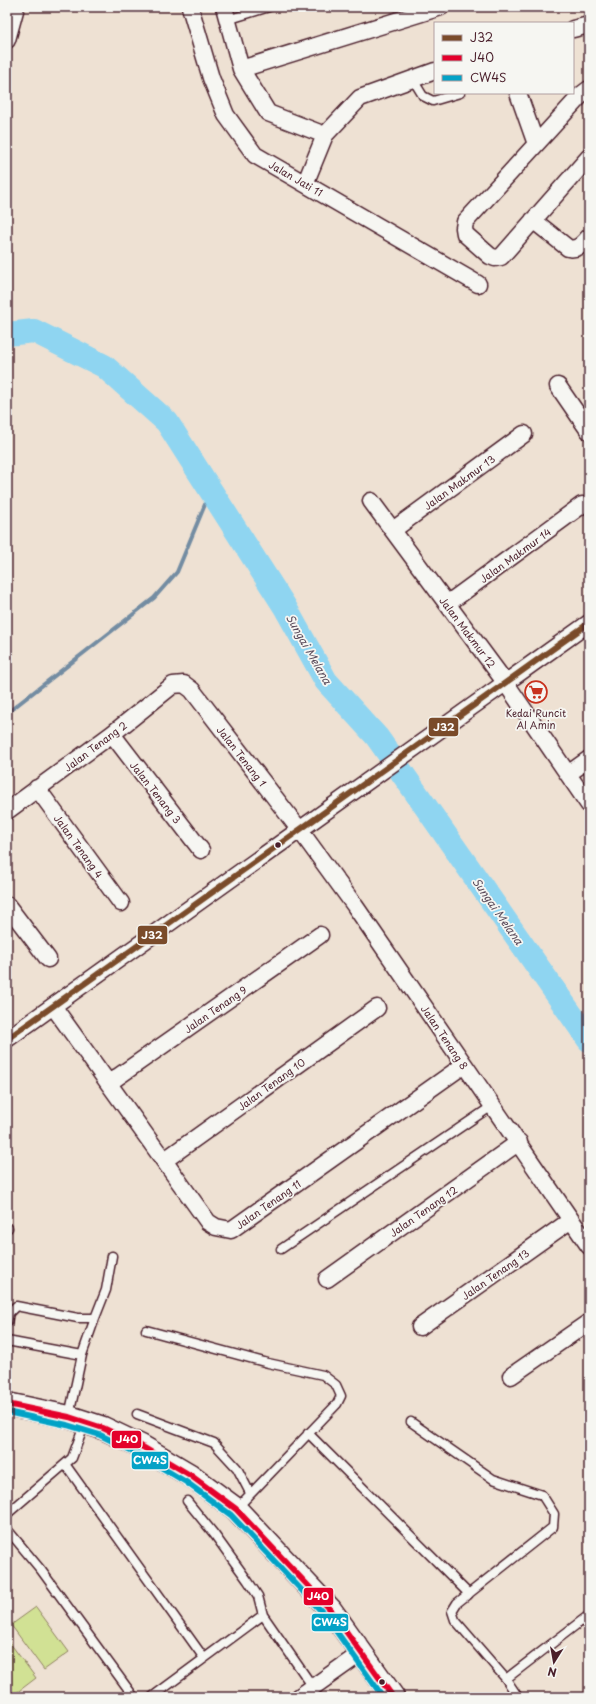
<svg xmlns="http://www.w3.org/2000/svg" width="596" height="1704" font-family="'Playpen Sans',sans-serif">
	<rect width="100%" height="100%" fill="#eee1d3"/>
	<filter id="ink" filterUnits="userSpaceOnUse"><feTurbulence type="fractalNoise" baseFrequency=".025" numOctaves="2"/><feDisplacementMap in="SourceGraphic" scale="8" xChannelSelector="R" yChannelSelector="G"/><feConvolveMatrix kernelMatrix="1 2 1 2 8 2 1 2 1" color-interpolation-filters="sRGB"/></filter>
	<g filter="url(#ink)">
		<path fill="#d1e194" stroke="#8e8060" d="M36 1607 69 1652 44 1670 11 1625Z
			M7 1639 36 1678 11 1697 7 1692Z"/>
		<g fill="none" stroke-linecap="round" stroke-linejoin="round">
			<path stroke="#738ca2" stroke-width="4" d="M7 713 154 598 177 572 211 490"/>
			<path stroke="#8fd5f1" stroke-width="24" d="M7 334 34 331 104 366 167 422 285 607 326 681 377 737 589 1040"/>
			<g stroke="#4a1f2b" stroke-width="11">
				<path id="lane" d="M227 20 269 7
					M412 78 423 96 433 101 460 93
					M7 1228H8
					M281 1249 492 1106
					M95 1318 106 1290 112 1256
					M7 1323 9 1313 16 1306 78 1318H95L82 1355 69 1416
					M146 1330 268 1363 323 1375 336 1385 341 1396 337 1404 237 1508
					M7 1341 82 1355
					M137 1414 214 1443 237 1468 250 1493
					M411 1422 493 1479 542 1495 554 1514 553 1527 457 1603 452 1611 455 1620 506 1679 518 1697
					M308 1433 469 1594
					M65 1464 204 1658
					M187 1501 214 1534 248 1581 258 1596 263 1615 313 1687
					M7 1514 72 1458 85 1423
					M7 1529 41 1570 134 1697
					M506 1679 589 1615
					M152 1697 263 1615"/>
			</g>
			<g stroke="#4a1f2b" stroke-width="19">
				<path id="street" d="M190 7 211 78 226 115 255 155 478 284
					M224 7 241 69 268 113 325 135
					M573 29 589 25
					M7 40 16 7
					M241 69 441 7
					M589 89 581 95 465 222 464 228 465 234 490 256 495 258 501 257 589 157
					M518 93 536 144
					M305 184 325 135 360 98 435 71
					M533 220 568 248C579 250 582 244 589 237
					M558 386 589 431
					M371 501 505 682 589 805
					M393 530 524 434
					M447 604 582 505
					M112 734 201 850
					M568 774 589 759
					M37 788 121 903
					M7 811 112 734 173 685 184 684 192 690 299 829 355 906 589 1246
					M7 905 48 959
					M53 1006 208 1222 216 1227 231 1230 464 1065
					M7 1039 589 623
					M109 1083 320 935
					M165 1160 377 1008
					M327 1279 519 1142
					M420 1327 571 1220
					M511 1376 589 1322
					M299 1697 361 1653"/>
			</g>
			<g stroke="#4a1f2b" stroke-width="25">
				<path id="secondary" d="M7 1404 69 1417 103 1428 141 1446 190 1475 236 1509 330 1609 393 1697"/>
			</g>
			<use href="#lane" stroke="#f6f6f2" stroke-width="8"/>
			<use href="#street" stroke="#f6f6f2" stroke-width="16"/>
			<use href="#secondary" stroke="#f6f6f2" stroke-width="22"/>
			<g stroke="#f6f6f2" stroke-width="9">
				<path id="bus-1" d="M7 1039 589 623"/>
			</g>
			<g stroke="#f6f6f2" stroke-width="9">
				<path id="bus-2" d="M7 1404 69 1417 103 1428 141 1446 190 1475 236 1509 330 1609 393 1697"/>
			</g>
			<g stroke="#f6f6f2" stroke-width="9">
				<path id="bus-3" d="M7 1412 67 1425 100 1435 137 1453 186 1482 231 1515 324 1614 383 1697"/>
			</g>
			<use href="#bus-1" stroke="#7a4b2a" stroke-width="6"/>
			<use href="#bus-2" stroke="#e4002b" stroke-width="6"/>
			<use href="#bus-3" stroke="#04a2c6" stroke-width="6"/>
		</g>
	</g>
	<defs>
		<g id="supermarket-ring" transform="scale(1.15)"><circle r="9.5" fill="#f6f6f2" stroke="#c8321e" stroke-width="1.5"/><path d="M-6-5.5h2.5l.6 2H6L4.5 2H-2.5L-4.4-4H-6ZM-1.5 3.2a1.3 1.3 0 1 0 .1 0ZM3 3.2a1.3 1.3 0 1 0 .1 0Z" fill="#c8321e"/></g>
	</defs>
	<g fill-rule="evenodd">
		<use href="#supermarket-ring" x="536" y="692"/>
	</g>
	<g fill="#4a1f2b" stroke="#f6f6f2" stroke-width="1.5">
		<circle cx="278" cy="845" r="3.5"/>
		<circle cx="382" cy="1682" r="3.5"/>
	</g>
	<g text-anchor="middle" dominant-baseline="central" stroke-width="3.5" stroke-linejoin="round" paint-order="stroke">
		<g font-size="10" fill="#4a1f2b" stroke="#f6f6f2">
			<text transform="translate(296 178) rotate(30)">Jalan Jati 11</text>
			<text transform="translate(459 482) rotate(-36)">Jalan Makmur 13</text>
			<text transform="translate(515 555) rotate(-36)">Jalan Makmur 14</text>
			<text transform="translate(468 632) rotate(53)">Jalan Makmur 12</text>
			<text transform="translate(95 746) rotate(-37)">Jalan Tenang 2</text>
			<text transform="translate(242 756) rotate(52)">Jalan Tenang 1</text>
			<text transform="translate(156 792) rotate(52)">Jalan Tenang 3</text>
			<text transform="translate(79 846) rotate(54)">Jalan Tenang 4</text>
			<text transform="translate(215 1009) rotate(-35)">Jalan Tenang 9</text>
			<text transform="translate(445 1037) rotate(56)">Jalan Tenang 8</text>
			<text transform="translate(271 1084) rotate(-36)">Jalan Tenang 10</text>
			<text transform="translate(268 1204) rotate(-35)">Jalan Tenang 11</text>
			<text transform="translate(423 1211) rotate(-35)">Jalan Tenang 12</text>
			<text transform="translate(495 1274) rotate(-35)">Jalan Tenang 13</text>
		</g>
		<g font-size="10" fill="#4a1f2b" stroke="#f6f6f2">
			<text x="536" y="712">Kedai Runcit<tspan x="536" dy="12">Al Amin</tspan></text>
		</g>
		<g font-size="11" font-style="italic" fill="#5b4c5c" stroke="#f6f6f2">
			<text transform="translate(309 649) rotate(60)">Sungai Melana</text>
			<text transform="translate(498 911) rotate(55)">Sungai Melana</text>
		</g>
	</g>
	<g stroke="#f6f6f2" stroke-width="1.5">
		<rect x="428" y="717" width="31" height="20" rx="4" fill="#7a4b2a"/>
		<rect x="137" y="925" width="31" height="20" rx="4" fill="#7a4b2a"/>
		<rect x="111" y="1430" width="31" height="19" rx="4" fill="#e4002b"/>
		<rect x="131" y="1451" width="38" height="19" rx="4" fill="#04a2c6"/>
		<rect x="303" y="1587" width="31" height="19" rx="4" fill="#e4002b"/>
		<rect x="311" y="1613" width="38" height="19" rx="4" fill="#04a2c6"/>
	</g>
	<g font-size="11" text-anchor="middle" font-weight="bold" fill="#fff">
		<text x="444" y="731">J32</text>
		<text x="152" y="939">J32</text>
		<text x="127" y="1443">J40</text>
		<text x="150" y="1464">CW4S</text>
		<text x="318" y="1600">J40</text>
		<text x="330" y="1626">CW4S</text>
	</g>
	<rect width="596" height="1704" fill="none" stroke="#f6f6f2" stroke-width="24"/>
	<rect x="12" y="12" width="572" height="1680" fill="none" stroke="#4a1f2b" stroke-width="1.5" filter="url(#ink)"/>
	<rect x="434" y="22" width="140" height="72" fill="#f6f6f2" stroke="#b1a0a2"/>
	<rect x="442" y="35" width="20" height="6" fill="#7a4b2a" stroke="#b1a0a2"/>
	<text x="470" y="42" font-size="12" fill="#4a1f2b">J32</text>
	<rect x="442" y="55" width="20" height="6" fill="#e4002b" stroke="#b1a0a2"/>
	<text x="470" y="62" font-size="12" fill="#4a1f2b">J40</text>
	<rect x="442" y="75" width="20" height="6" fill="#04a2c6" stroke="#b1a0a2"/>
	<text x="470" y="82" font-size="12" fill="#4a1f2b">CW4S</text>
	<g transform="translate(554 1662) rotate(191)" stroke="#f6f6f2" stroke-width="3" paint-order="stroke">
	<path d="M0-3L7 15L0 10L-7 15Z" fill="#4a1f2b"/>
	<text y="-6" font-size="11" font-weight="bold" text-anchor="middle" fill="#4a1f2b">N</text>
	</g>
</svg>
